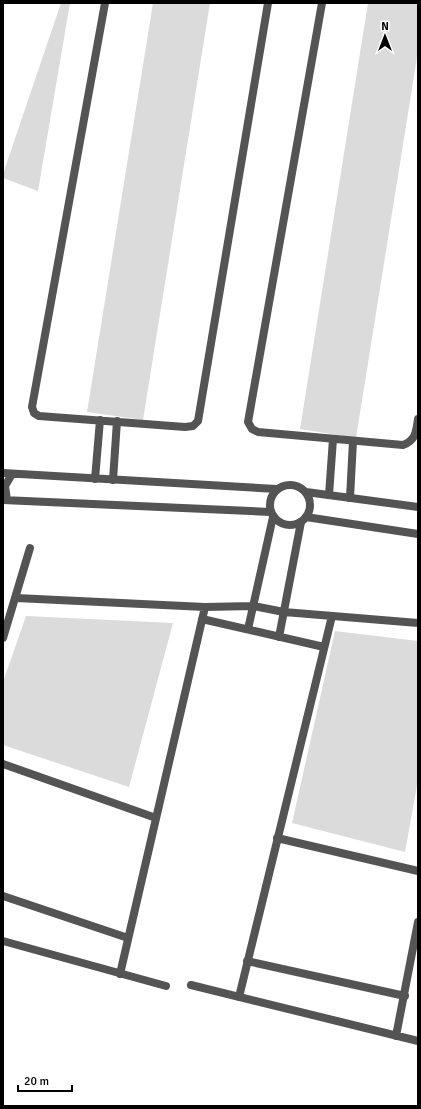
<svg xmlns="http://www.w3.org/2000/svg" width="421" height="1109" font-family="Signika,sans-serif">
	<rect width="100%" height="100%" fill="#fff"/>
	<path fill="#dbdbdb" d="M61 3H70L38 191 3 178V174Z
		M153 3H210L143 420 87 412Z
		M368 3H418V51L356 438 300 429Z
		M26 616 173 623 129 787 3 745V682Z
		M335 631 418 641V780L405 852 292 823Z"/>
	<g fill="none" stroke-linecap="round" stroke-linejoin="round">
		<path stroke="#545454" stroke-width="8" d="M105 3 32 407 34 413 39 416 185 427 193 426 198 421 268 3
			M322 3 248 422 252 429 258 432 403 445C416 440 416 432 418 419
			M95 479 100 420
			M113 480 117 421
			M329 495 333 439
			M350 498 353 441
			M16 598 205 607 253 606 284 612 418 623
			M202 619 324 647
			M248 629 273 517
			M279 637 301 522
			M3 638 30 548
			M3 764 156 818
			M277 838 418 871
			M3 896 128 938
			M3 941 166 986
			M247 961 405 996
			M120 974 205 607
			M191 985 418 1041
			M239 997 332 616
			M396 1036 418 922"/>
		<path stroke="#545454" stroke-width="8" d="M3 473 277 489
			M270 505a20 20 0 1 1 40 0a20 20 0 1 1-40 0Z
			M306 492 418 507
			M3 500 270 512
			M7 500 5 486 12 474
			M306 517 418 534"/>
	</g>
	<rect width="421" height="1109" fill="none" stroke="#000000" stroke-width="8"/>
	<g transform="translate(385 36)" stroke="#ffffff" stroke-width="3" paint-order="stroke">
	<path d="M0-3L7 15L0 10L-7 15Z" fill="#000000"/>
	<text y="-6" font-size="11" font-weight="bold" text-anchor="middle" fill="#000000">N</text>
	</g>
	<path d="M18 1085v6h54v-6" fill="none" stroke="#000000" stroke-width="2"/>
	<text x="24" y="1085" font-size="12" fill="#000000" stroke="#ffffff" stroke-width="3" paint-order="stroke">20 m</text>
</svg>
